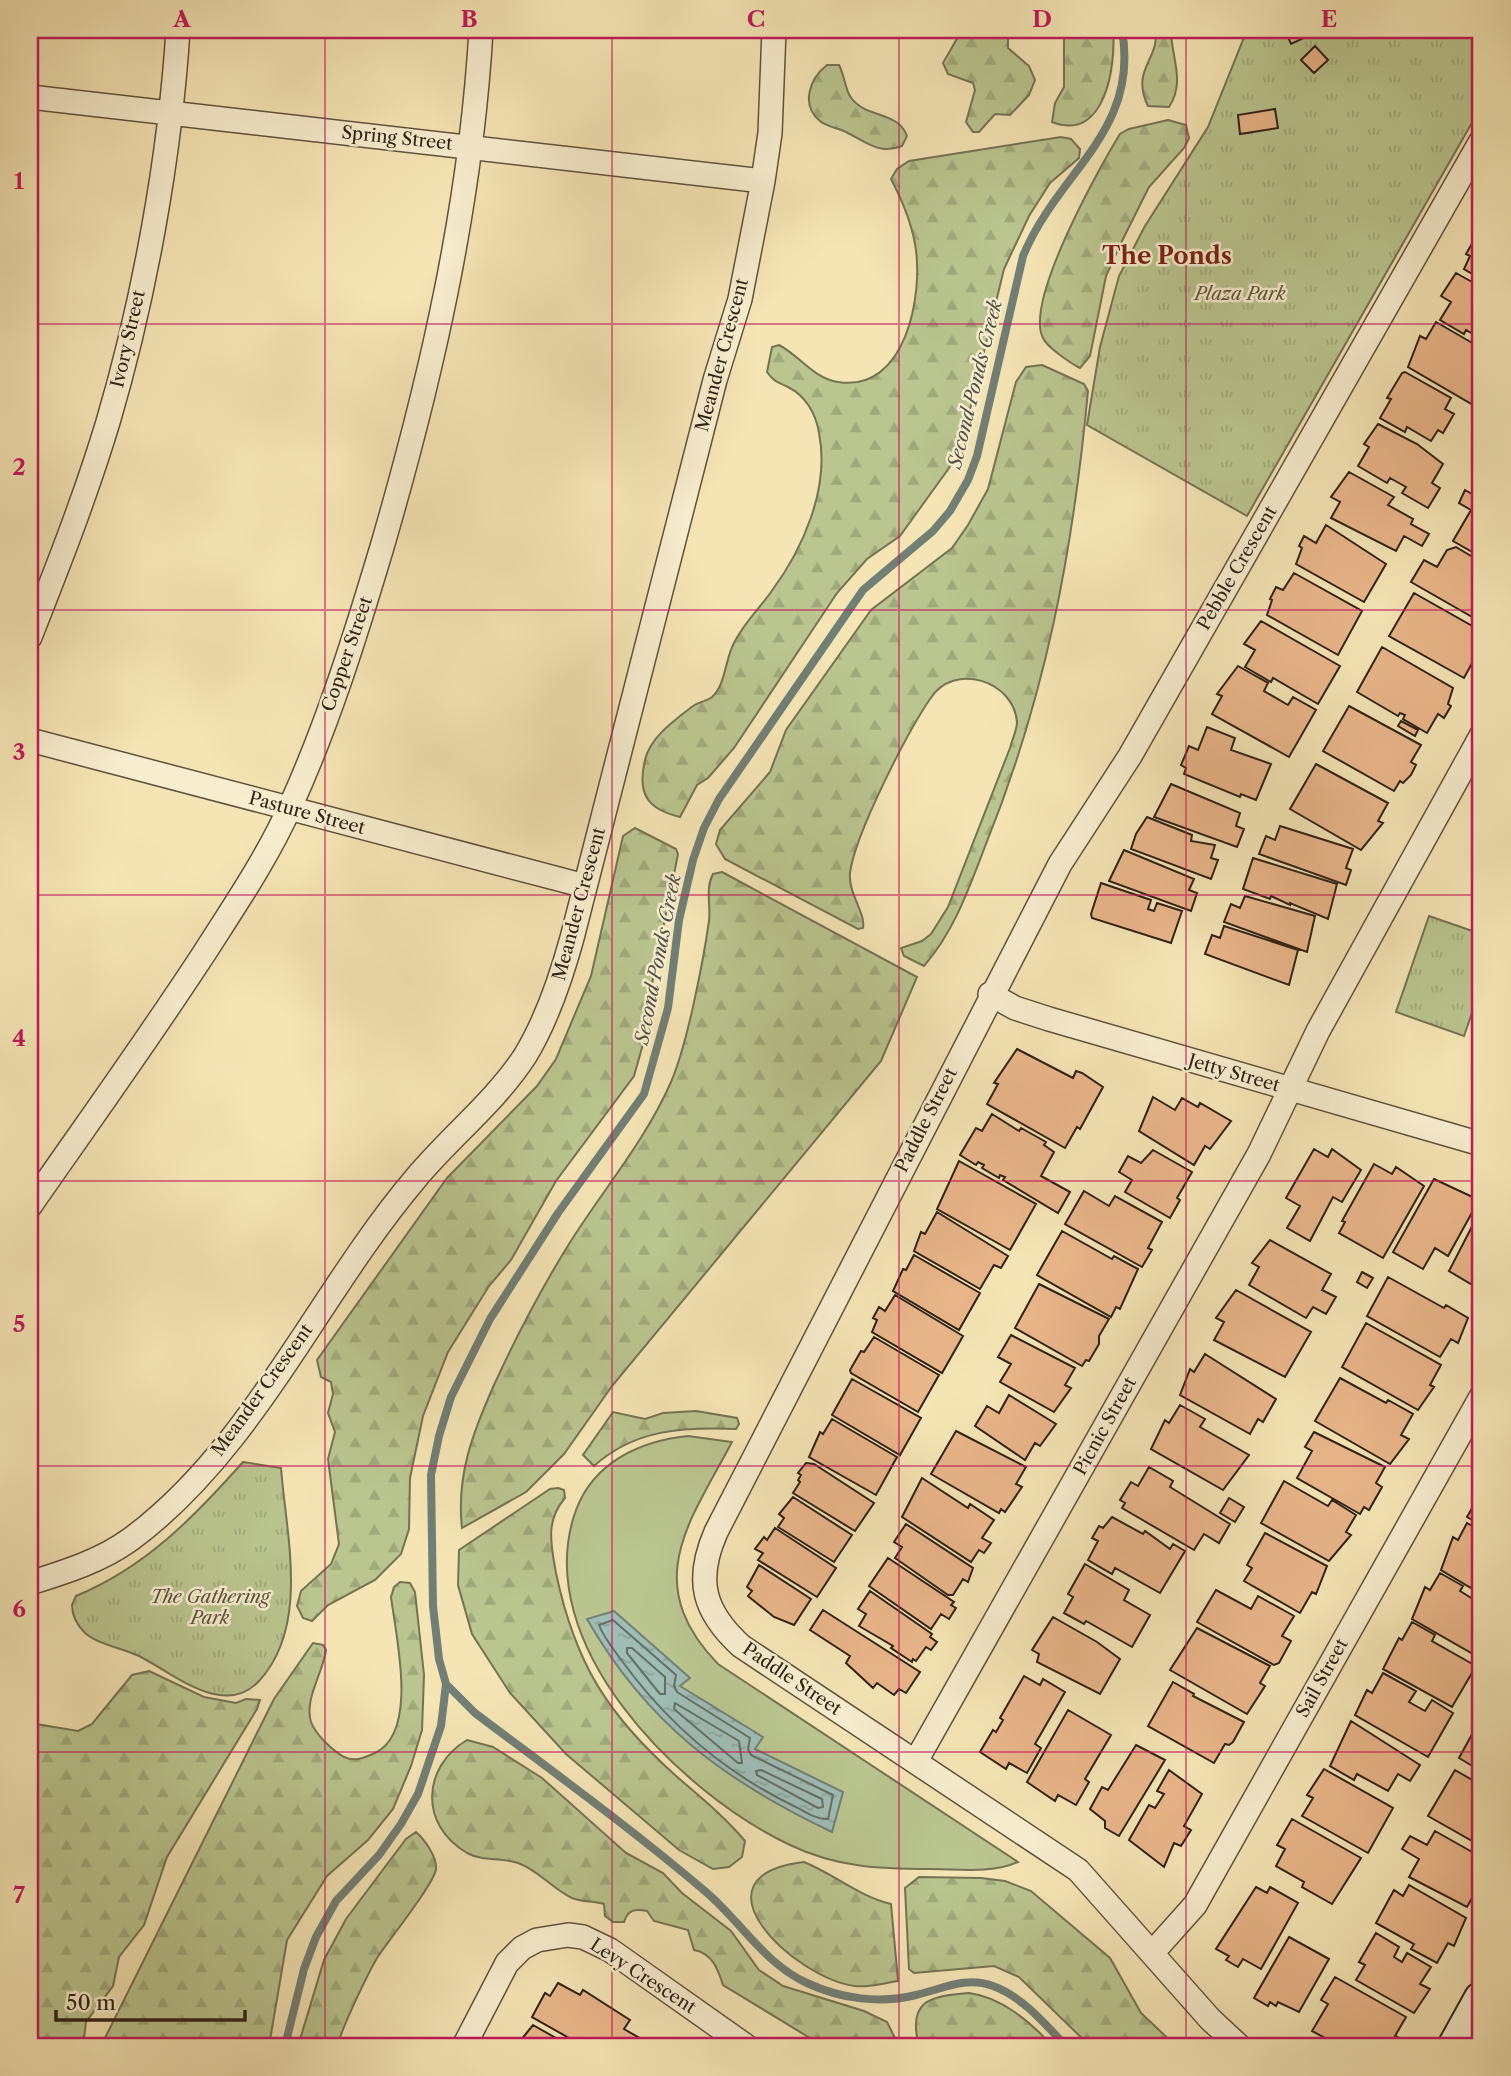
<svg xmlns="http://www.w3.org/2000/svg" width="1511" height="2076" font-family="'Libre Caslon Text',serif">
	<defs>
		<pattern id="forest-firs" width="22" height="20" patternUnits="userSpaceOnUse" patternTransform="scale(1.75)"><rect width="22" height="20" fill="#bac58f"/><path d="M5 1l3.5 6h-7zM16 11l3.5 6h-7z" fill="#a0a97a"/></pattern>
		<pattern id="park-tufts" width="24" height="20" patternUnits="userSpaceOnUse" patternTransform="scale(1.75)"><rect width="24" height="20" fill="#bac58f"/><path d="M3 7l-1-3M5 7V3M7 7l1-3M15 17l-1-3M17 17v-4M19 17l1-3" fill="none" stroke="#a0a97a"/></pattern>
		<pattern id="water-ripples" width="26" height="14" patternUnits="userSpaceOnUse" patternTransform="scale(1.75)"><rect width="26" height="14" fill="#9ebdb5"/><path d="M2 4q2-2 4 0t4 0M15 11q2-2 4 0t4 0" fill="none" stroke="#88a29b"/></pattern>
	</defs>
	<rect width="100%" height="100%" fill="#f5e5b5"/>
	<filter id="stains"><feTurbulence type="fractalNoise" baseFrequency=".00286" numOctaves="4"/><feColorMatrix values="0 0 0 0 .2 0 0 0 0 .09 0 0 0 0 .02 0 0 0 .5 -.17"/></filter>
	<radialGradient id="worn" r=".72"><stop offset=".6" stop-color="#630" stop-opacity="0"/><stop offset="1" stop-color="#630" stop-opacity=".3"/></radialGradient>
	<path fill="#bac58f" stroke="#747352" stroke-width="2" d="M688 1436 732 1442C689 1523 640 1583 718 1664L1018 1862C992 1874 957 1869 929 1869 879 1869 836 1867 790 1845 680 1793 528 1643 576 1510 594 1462 640 1441 688 1436Z"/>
	<path fill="url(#forest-firs)" stroke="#747352" stroke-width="2" d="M962 30H1008V48L1029 66 1035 80 1029 95 1010 115 995 114 979 132H973L966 122 975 90 973 83 948 74 943 63Z
		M1064 30H1113C1116 64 1106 143 1052 122L1055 103 1064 87Z
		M1155 30H1171C1171 58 1186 81 1169 107L1148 106C1130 69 1161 58 1155 30Z
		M827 65H839C844 74 845 88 850 96 864 119 898 110 907 136L902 146C879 155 866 142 846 132 838 128 827 127 820 121 800 105 810 78 827 65Z
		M1168 120 1186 125 1189 138 1184 148 1149 187 1122 241 1106 276 1090 356 1080 368C1070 363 1047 347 1043 338 1024 302 1099 168 1120 134L1129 129Z
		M1061 137 1071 139 1080 149 1079 158 1050 183 1029 216 1004 269 965 430 949 468 900 536 867 559 837 593 734 748 708 778 697 785 680 817C647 809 637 794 645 760 650 737 676 719 693 706 699 702 707 701 712 697 726 684 725 659 734 643 743 624 759 609 771 592 803 549 830 488 819 433 816 414 806 396 788 387 778 382 774 382 767 372L772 347 779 345C800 356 813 378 838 382 906 393 924 294 915 244 911 221 902 200 891 179L897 169 909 161Z
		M1042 365 1084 384 1088 391C1073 551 1046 695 986 844 969 888 955 930 924 966L904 956 901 948 922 941 931 934 948 907 1010 748C1012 740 1017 730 1017 722 1014 681 954 661 930 699 907 733 855 834 850 873 848 893 866 914 863 928L858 929 725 859 716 844 720 830 770 772 786 730 871 610 952 548 968 525 988 489 1016 382 1026 367Z
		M635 828 676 849 678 854 651 989 643 1044 634 1076 556 1181 511 1260 489 1286 448 1352 423 1416 410 1478 409 1529 401 1554 375 1580 328 1605 312 1621 303 1618 297 1606 301 1591 331 1564 339 1544 328 1459 335 1432 328 1413 333 1394 331 1382 321 1377 317 1360 447 1178 537 1086 556 1059 591 976 623 836Z
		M722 872 917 977 881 1061 612 1386 564 1454 526 1492 462 1528C456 1476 473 1432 494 1385 516 1337 541 1289 569 1244 604 1188 644 1143 671 1082 687 1045 703 963 709 921 711 906 705 889 713 874Z
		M696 1411 737 1418 739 1424 736 1429C683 1427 635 1429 594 1466L583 1455 613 1412 645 1419 663 1413Z
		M558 1488 564 1490 565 1498C545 1521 551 1545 556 1573 575 1663 607 1714 675 1775 700 1797 724 1816 745 1841L742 1857 729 1867 713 1869 679 1850 566 1754 510 1693 472 1634 458 1585 459 1550 550 1489Z
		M400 1582 410 1583 415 1592 424 1675 422 1730 411 1766 393 1809 368 1840 327 1876 287 1940 269 2046H101L274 1699 313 1643 323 1645 326 1650C323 1673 304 1699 311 1722 316 1735 332 1750 344 1757 355 1762 364 1758 375 1753 419 1732 396 1637 391 1597L394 1587Z
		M149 1671 204 1697 236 1703 246 1699 260 1700 257 1709 167 1857 144 1925 119 1957 113 1986 86 2022 83 2046H30V1723L78 1731 92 1724 132 1675Z
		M467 1740 493 1747 542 1778 626 1853 663 1873 682 1893 731 1931 759 1970 783 1986 864 2011 887 2022 895 2038 875 2046H823L723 1985C718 1969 712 1953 694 1950L688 1930 654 1921 647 1911C635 1909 628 1909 624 1922H613L605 1916 604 1904C594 1901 581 1902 572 1898 553 1889 538 1870 518 1863 500 1857 484 1862 467 1853 419 1825 422 1767 467 1740Z
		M416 1832C425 1840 437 1857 436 1869 434 1884 388 1941 377 1958 366 1977 343 2026 337 2046H298L324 1960 346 1919 406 1839Z
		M804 1862C834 1874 860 1897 891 1904L898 1981C885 1983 868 1988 855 1986 794 1978 686 1876 804 1862Z
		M919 1877 981 1878 1005 1881 1031 1891 1110 1958 1141 2013 1176 2046H1090L1019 1977 994 1966 914 1973 909 1969 905 1888Z
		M969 1993C1001 1997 1031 2022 1052 2046H919C907 2001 929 1996 969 1993Z"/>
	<path fill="url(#park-tufts)" stroke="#747352" stroke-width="2" d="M1247 30H1481V107L1247 516 1087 425 1100 347 1119 276 1145 226 1208 127Z
		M1429 916 1481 934V987L1464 1036 1396 1012Z
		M243 1462 281 1468C286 1534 310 1626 259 1681 224 1719 173 1673 139 1656 122 1648 99 1645 85 1633 77 1625 72 1616 72 1605L76 1596C146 1567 194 1517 243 1462Z"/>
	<path fill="url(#water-ripples)" stroke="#727f75" stroke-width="2" d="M614 1611 690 1678 680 1686 763 1737 755 1749 843 1792 832 1832C725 1781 647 1724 587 1619Z"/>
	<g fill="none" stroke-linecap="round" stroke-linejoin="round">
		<path stroke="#666f64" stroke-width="2" d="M613 1620 676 1675 674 1686 677 1692 750 1738 748 1749 751 1755 833 1795 828 1819C818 1820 807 1813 798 1808 728 1775 668 1724 622 1661 614 1650 604 1638 599 1625Z
			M627 1648H632L665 1677V1694H660L627 1653Z
			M675 1703 739 1741 742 1763H738L674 1709Z
			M761 1770 822 1799 823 1807 818 1808 757 1775 756 1771Z"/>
		<path stroke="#727f75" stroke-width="8" d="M446 1684 475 1713C552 1771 632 1829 706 1892 741 1922 765 1964 807 1983 841 1999 880 2004 916 1995 943 1989 965 1976 993 1986 1023 1997 1045 2024 1066 2046
			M285 2046 304 1969 316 1937 336 1901 379 1855 401 1824 418 1794 441 1726 446 1684 439 1659 433 1606 431 1475 439 1436 451 1397 490 1319 558 1213 644 1094 668 1008 679 920 693 860 704 828 719 799 863 590 933 531 950 511 968 480 977 456 1023 256C1058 171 1140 132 1122 30"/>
	</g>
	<path fill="#e9b68a" stroke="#2f2114" stroke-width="2" d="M1285 30H1306L1308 36 1291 44Z
		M1315 46 1328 60 1314 73 1301 60Z
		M1275 109 1278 128 1240 134 1238 115Z
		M1473 242 1479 246 1481 242V279L1464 269 1470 256 1466 254Z
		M1456 273 1481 287V339L1466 330 1464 334 1440 320 1451 302 1441 296Z
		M1436 322 1481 348V394L1475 406 1408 367 1420 336 1426 339Z
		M1405 372 1451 398 1445 409 1454 414 1443 433 1438 430 1431 441 1407 427 1405 432 1380 418 1391 399 1387 398 1402 373Z
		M1378 424 1417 444 1443 464 1432 483 1440 488 1428 508 1402 493 1406 487 1390 478 1387 483 1358 466 1369 447 1364 444Z
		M1349 472 1394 497 1388 505 1413 519 1411 524 1429 534 1422 546 1404 536 1396 551 1331 518 1340 502 1331 497Z
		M1465 490 1481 499V557L1453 541 1471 510 1459 503Z
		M1326 525 1386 564 1364 602 1296 564 1302 548 1299 546 1304 536 1316 543Z
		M1456 547 1481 562V622L1411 582 1424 560 1437 567 1447 550Z
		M1294 573 1362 611 1338 655 1267 615 1272 600 1270 599 1276 587 1283 590Z
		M1414 593 1481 631 1473 652 1477 654 1464 678 1389 636Z
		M1261 621 1340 666 1318 704 1273 678 1271 682 1245 667 1255 650 1244 644Z
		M1382 647 1453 688 1448 704 1451 706 1444 718 1438 714 1427 733 1403 719 1405 715 1400 713 1398 716 1357 692Z
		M1238 666 1268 683 1264 691 1288 705 1293 697 1316 710 1289 757 1212 714 1222 696 1217 694Z
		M1349 706 1421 745 1411 762 1416 765 1411 775 1403 783 1400 781 1394 791 1323 751Z
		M1401 721 1418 730 1415 736 1398 726Z
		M1207 727 1235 738 1231 750 1271 764 1256 800 1241 794 1240 797 1184 774 1186 768 1181 765 1189 746 1198 750Z
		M1316 764 1388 803 1378 821 1383 823 1361 850 1290 809Z
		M1171 784 1240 813 1236 826 1244 829 1237 847 1154 817Z
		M1147 817 1192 835 1191 841 1215 845 1211 858 1218 860 1211 879 1131 849 1136 834Z
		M1280 826 1353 849 1346 868 1351 870 1346 885 1259 854 1266 836 1275 840Z
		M1124 850 1194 879 1189 890 1197 893 1191 911 1109 881Z
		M1253 858 1337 884 1328 919 1290 903V905L1271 896 1270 899 1243 889Z
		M1101 883 1151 900 1148 909 1154 911 1157 903 1182 911 1171 943 1092 918 1091 914Z
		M1245 896 1315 916 1307 952 1224 922 1231 904 1240 908Z
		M1224 926 1298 950 1289 985 1205 954 1212 935 1220 938Z
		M1017 1049 1073 1078 1076 1071 1082 1073 1103 1087 1080 1129 1077 1127 1065 1148 987 1104 998 1084 994 1083Z
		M1153 1097 1175 1110 1182 1098 1198 1107 1200 1103 1231 1121 1210 1149 1205 1146 1194 1165 1139 1131Z
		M992 1114 1019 1131 1021 1128 1046 1142 1044 1145 1054 1152 1041 1176 1070 1192 1058 1213 1003 1180 1005 1177 1000 1175 999 1178 982 1168 984 1165 978 1162 976 1165 960 1155 976 1128 982 1131Z
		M1314 1149 1328 1157 1332 1149 1361 1170 1342 1202 1333 1197 1310 1241 1287 1228 1300 1206 1286 1198Z
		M1153 1150 1192 1172 1177 1198 1180 1200 1170 1218 1125 1192 1132 1180 1119 1172 1128 1156 1141 1163Z
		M959 1161 1036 1204 1010 1250 937 1209Z
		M1374 1164 1392 1174 1396 1167 1424 1186 1383 1258 1339 1233 1345 1222 1342 1221Z
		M1434 1179 1479 1200 1448 1256 1435 1248 1423 1269 1393 1252Z
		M1084 1191 1109 1206 1115 1196 1162 1222 1148 1248 1152 1250 1142 1267 1065 1224Z
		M1481 1209V1290L1449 1271Z
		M937 1212 1008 1256 1001 1268 994 1265 980 1289 914 1251 921 1232 925 1234Z
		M1062 1231 1112 1259 1114 1256 1138 1269 1120 1309 1116 1307 1111 1317 1037 1275Z
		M1270 1240 1331 1274 1322 1290 1336 1297 1326 1314 1313 1307 1306 1318 1249 1285 1259 1267 1252 1263Z
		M914 1255 980 1293 959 1330 893 1291 903 1269 906 1270Z
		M1362 1272 1373 1278 1367 1288 1357 1282Z
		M1388 1277 1444 1308 1446 1305 1468 1318 1458 1343 1451 1339 1440 1357 1367 1316Z
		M1039 1284 1109 1319 1099 1336V1344L1089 1361 1086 1360 1082 1366 1015 1328Z
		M1236 1290 1311 1332 1285 1377 1214 1340 1224 1322 1216 1318Z
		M895 1295 963 1336 942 1373 872 1332 877 1320 873 1318 879 1307 885 1311Z
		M1366 1323 1441 1365 1430 1385 1434 1387 1418 1410 1342 1367Z
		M1011 1335 1075 1368 1065 1385 1071 1388 1054 1412 1000 1382 1011 1364 998 1357Z
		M874 1337 939 1375 918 1412 851 1373 850 1370 861 1351 864 1352Z
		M1205 1354 1276 1399 1263 1422 1258 1419 1250 1434 1180 1395 1190 1369 1194 1372Z
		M1340 1378 1386 1403 1388 1400 1413 1414 1401 1435 1409 1439 1390 1464 1315 1421Z
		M852 1379 921 1418 900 1455 832 1415Z
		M1009 1395 1056 1424 1040 1446 1035 1443 1025 1460 975 1426 987 1406 999 1413Z
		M1180 1405 1205 1419 1200 1427 1249 1455 1223 1490 1151 1449 1165 1420 1169 1423Z
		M832 1419 897 1457 876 1495 809 1457 820 1432 823 1434Z
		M956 1431 1026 1467 1016 1484 1022 1487 1005 1512 1001 1509 999 1513 931 1474Z
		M1314 1432 1385 1467 1376 1483 1382 1487 1369 1510 1364 1507 1360 1514 1297 1478 1312 1451 1305 1447Z
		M806 1463 814 1464 874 1503 855 1531 793 1493 800 1482 798 1480 801 1475 798 1473Z
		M1149 1467 1173 1481 1170 1487 1230 1524 1219 1543 1204 1534 1194 1550 1122 1508 1125 1503 1120 1500 1131 1482 1138 1486Z
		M922 1478 968 1508 970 1504 994 1520 982 1538 991 1543 984 1553 979 1550 971 1562 902 1517Z
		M1284 1481 1328 1506 1332 1500 1356 1515 1346 1532 1351 1535 1329 1561 1261 1523Z
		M1481 1493V1525L1467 1517Z
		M793 1497 852 1535 834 1562 778 1527 784 1518 779 1514Z
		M1229 1498 1244 1507 1235 1522 1220 1513Z
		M1112 1517 1143 1534 1145 1531 1170 1549 1173 1544 1185 1551 1160 1593 1115 1568 1112 1574 1088 1560 1098 1541 1092 1538 1099 1526 1103 1528Z
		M1467 1523 1481 1531V1584L1475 1580 1471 1588 1441 1570 1453 1537 1458 1540Z
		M906 1524 973 1568 968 1582 963 1579 953 1595H948L895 1558 902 1547 894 1542Z
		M775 1528 836 1568 817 1597 758 1560 763 1553 755 1549 764 1537 767 1540Z
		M1265 1533 1327 1566 1316 1594 1312 1592 1300 1613 1244 1581 1252 1568 1247 1565Z
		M888 1558 954 1602 951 1605 956 1608 949 1619 941 1614 931 1629 869 1586Z
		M1085 1564 1129 1590 1124 1600 1150 1615 1132 1647 1086 1621 1084 1624 1064 1613 1073 1597 1068 1594Z
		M759 1565 811 1599 794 1625 774 1617 748 1596 752 1591 747 1587Z
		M1440 1573 1463 1586 1460 1591 1481 1604 1480 1658 1412 1619 1425 1587 1430 1590Z
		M1216 1590 1251 1609 1258 1596 1294 1616 1282 1636 1291 1641 1279 1663 1274 1665 1197 1622Z
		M870 1591 932 1634 930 1637 937 1642 931 1650 926 1647 916 1661 913 1659 912 1662 891 1648 893 1646 859 1626 866 1614 858 1609Z
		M823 1610 920 1672 906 1693 899 1689 894 1695 877 1683 873 1688 846 1663 850 1656 810 1630Z
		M1053 1617 1097 1642 1120 1659 1100 1694 1037 1662 1039 1654 1032 1650Z
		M1412 1622 1435 1635 1432 1641 1476 1666 1452 1707 1383 1669 1399 1638 1402 1640Z
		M1197 1628 1270 1666 1260 1683 1265 1686 1247 1714 1170 1670Z
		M1383 1673 1416 1691 1409 1702 1425 1711 1432 1700 1453 1713 1428 1757 1355 1715 1367 1690 1372 1693Z
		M1024 1676 1040 1685 1043 1679 1065 1692 1035 1744 1041 1748 1027 1773 1009 1763 1006 1769 980 1752 993 1730 996 1732 1003 1720 1000 1718Z
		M1173 1682 1194 1694 1193 1696 1244 1722 1233 1742 1229 1745 1225 1744 1214 1763 1148 1726Z
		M1068 1710 1111 1735 1085 1779 1089 1782 1076 1805 1058 1795 1055 1801 1027 1782Z
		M1481 1718V1771L1459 1758Z
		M1351 1721 1420 1765 1410 1781 1398 1774 1388 1791 1357 1774 1354 1780 1330 1766Z
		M1136 1745 1165 1760 1119 1836 1105 1828V1821L1090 1809 1102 1787 1108 1790Z
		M1324 1769 1393 1808 1368 1853 1302 1816 1313 1798 1307 1795Z
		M1169 1770 1202 1794 1184 1826 1191 1830 1181 1846 1174 1843 1164 1867 1129 1840 1149 1805 1155 1808 1164 1794 1157 1791Z
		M1455 1770 1481 1785V1846L1428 1816Z
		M1292 1819 1361 1858 1332 1904 1302 1887 1304 1882 1276 1866 1285 1849 1277 1845Z
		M1435 1831 1481 1857V1882L1467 1907 1409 1877 1419 1859 1402 1849 1410 1836 1427 1845Z
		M1409 1885 1466 1918 1454 1946 1448 1943 1437 1963 1411 1949 1414 1944 1376 1923 1394 1890 1403 1896Z
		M1256 1887 1267 1893 1270 1887 1298 1903 1261 1969 1243 1959 1238 1967 1226 1960 1229 1956 1216 1949Z
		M1376 1933 1399 1947 1394 1957 1402 1962 1407 1953 1431 1967 1420 1984 1430 1989 1414 2013 1356 1980 1365 1965 1359 1962Z
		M1289 1937 1329 1959 1299 2012 1278 2002 1276 2006 1270 2002 1268 2006 1254 1998Z
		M1335 1977 1406 2017 1395 2036 1403 2040 1399 2046H1349L1338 2040 1336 2044 1312 2031 1328 2004 1321 2000Z
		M558 1983 580 1995 583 1990 630 2020 624 2029 643 2040 640 2046H583L532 2017 545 1993 550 1996Z
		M533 2025 570 2046H516Z"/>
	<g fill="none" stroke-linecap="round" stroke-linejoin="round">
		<g stroke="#60523c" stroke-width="26">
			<path id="street" d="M30 97 763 181
				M30 637C58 566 86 495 108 422 144 300 170 157 178 30
				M30 740 585 886
				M990 994 1015 1008 1049 1019 1481 1144
				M30 1206C89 1121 149 1038 205 952 235 905 267 858 290 807 328 724 356 634 382 547 431 379 471 205 481 30
				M30 1583C65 1572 101 1561 131 1539 253 1449 319 1292 416 1178 451 1136 495 1102 525 1056 547 1020 561 978 572 938L715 380 740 299 763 181 770 133 774 30
				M916 1761 1259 1154 1318 1031 1481 736
				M1153 1952 1195 1905 1481 1397
				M464 2046 507 1963 522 1948 537 1940 568 1935 583 1937 610 1950 746 2046
				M1239 2046 1210 2019 1078 1870 741 1646C703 1611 695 1580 716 1532L1060 864 1130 756 1481 141"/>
		</g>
		<g stroke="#2f2114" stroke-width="37">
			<path id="secondary" d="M1455 2046 1481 1999"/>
		</g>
		<use href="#street" stroke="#f8eecf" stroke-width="23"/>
		<use href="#secondary" stroke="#f8eecf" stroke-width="33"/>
	</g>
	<path fill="none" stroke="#c2185b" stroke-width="2" stroke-opacity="0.55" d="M325 30V2046M612 30V2046M899 30V2046M1186 30V2046M30 324H1481M30 610H1481M30 895H1481M30 1181H1481M30 1466H1481M30 1752H1481"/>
	<g text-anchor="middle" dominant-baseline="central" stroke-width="5" stroke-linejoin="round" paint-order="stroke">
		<g font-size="18" fill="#2f2114" stroke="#f8eecf">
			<text transform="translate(397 138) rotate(6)">Spring Street</text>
			<text transform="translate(128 339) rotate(-77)">Ivory Street</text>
			<text transform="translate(722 355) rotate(-75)">Meander Crescent</text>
			<text transform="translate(1237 568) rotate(-60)">Pebble Crescent</text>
			<text transform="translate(347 654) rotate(-71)">Copper Street</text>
			<text transform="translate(307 813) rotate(15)">Pasture Street</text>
			<text transform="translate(579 904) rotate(-75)">Meander Crescent</text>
			<text transform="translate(1234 1073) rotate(16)">Jetty Street</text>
			<text transform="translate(926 1120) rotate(-63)">Paddle Street</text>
			<text transform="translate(262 1390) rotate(-54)">Meander Crescent</text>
			<text transform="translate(1105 1426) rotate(-61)">Picnic Street</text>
			<text transform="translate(1322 1678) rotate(-61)">Sail Street</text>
			<text transform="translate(792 1679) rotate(34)">Paddle Street</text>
			<text transform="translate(643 1976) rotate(33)">Levy Crescent</text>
		</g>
		<g font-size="18" font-style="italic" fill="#595239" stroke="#f8eecf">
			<text x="1240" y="294">Plaza Park</text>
			<text x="210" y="1597">The Gathering<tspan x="210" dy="21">Park</tspan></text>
		</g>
		<g font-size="19" font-style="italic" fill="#505044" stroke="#f8eecf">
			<text transform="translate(975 384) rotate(-76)">Second Ponds Creek</text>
			<text transform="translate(658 959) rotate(-79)">Second Ponds Creek</text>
		</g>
		<g font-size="24" font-weight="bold" fill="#7a1f14" stroke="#f8eecf">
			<text x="1167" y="255">The Ponds</text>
		</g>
	</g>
	<rect width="1511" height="2076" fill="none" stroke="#f5e5b5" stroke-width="77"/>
	<path d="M56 2010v10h189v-10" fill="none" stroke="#2f2114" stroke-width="3.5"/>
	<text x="66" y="2010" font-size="21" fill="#2f2114" stroke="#f8eecf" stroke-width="5" paint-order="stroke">50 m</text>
	<rect x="38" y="38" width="1434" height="2000" fill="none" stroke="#c2185b" stroke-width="2.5"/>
	<g font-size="23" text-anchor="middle" font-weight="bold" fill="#c2185b">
		<text x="182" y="27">A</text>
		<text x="469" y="27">B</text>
		<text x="756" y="27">C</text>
		<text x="1042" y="27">D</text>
		<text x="1329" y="27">E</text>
		<text x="19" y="189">1</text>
		<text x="19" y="475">2</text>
		<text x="19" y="760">3</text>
		<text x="19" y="1046">4</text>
		<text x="19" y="1332">5</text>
		<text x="19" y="1617">6</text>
		<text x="19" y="1903">7</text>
	</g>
	<rect width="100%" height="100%" filter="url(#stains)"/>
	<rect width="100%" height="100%" fill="url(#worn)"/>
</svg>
